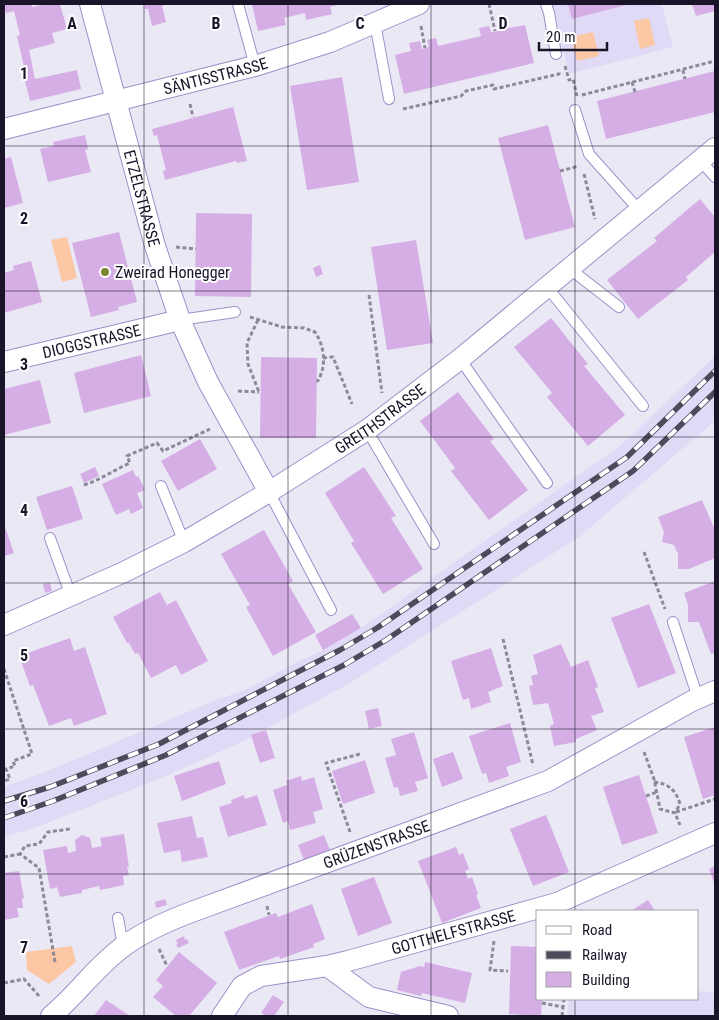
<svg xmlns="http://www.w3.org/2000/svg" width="719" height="1020" font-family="'Roboto Condensed',sans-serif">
	<rect width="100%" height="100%" fill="#ebe8f5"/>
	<path fill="#e0daf6" d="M553 4H662L673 47 569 74Z
		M715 356V421L579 537 350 683 244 741 166 776 37 827 4 837V787L45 772 216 700 245 690 297 662 323 650 361 628 621 445Z
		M698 991 715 993V1016H567L569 999H698Z"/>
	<path fill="#fbc7a5" d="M649 18 655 45 640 49 634 21Z
		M593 32 599 56 577 61 571 37Z
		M67 237 77 278 62 282 51 240Z
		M72 946 76 962 49 984 27 970 26 952Z"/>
	<path fill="#d4aee4" d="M4 4H32V7L46 4H60L67 29 52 33 55 43 29 50 35 79 77 70 81 89 30 101 25 81 27 80 17 36 20 35 14 11 6 13Z
		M144 4H169L162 6 166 22 152 26 148 9H145Z
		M252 4H341L330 7 332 14 306 20 305 13 284 18 286 25 258 31Z
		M568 4H630L572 19Z
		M692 4H715V11L696 16Z
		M507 22 509 28 525 25 534 63 404 94 395 55 411 51 409 43 420 41 422 49 429 47 427 40 436 38 438 46 460 41 481 36 479 28 489 26 491 32 499 31 497 24Z
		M715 71V112L606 139 597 101Z
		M342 77 359 182 307 190 290 86Z
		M233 107 247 161 237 163 236 161 165 180 163 171 166 170 157 135 154 136 152 129Z
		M548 125 575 227 525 240 498 138Z
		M85 135 88 149 85 150 91 172 48 182 40 149 54 146 53 142Z
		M11 157 23 203 4 208V159Z
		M700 199 715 217V252L686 277 688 280 638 319 607 280 657 241 654 238Z
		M196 213 252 214 251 297 195 296Z
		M119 232 137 302 118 307 119 310 91 317 72 243Z
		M416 240 433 343 387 350 371 247Z
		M31 261 42 302 4 313V273L14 270 13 266Z
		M320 265 323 274 316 277 313 268Z
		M551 318 588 364 584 366 625 415 588 446 547 397 552 393 514 347Z
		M141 355 151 396 84 413 74 373Z
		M261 357 317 358 316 438H260Z
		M40 380 51 423 4 435V389Z
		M458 392 494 439 490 441 528 490 489 520 451 471 455 468 420 421Z
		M200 439 217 469 178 491 161 461Z
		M95 467 99 476 84 483 80 474Z
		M364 467 396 516 391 518 423 569 383 594 351 543 354 541 325 493Z
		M133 470 136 477 138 476 145 490 137 493 143 508 131 514 129 509 116 515 102 484Z
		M72 486 83 519 47 530 36 497Z
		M702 500 715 530V558L689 569H678V554L674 545 662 542 664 532 658 517Z
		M4 524 14 553 4 556Z
		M264 530 293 581 288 584 316 632 273 656 246 607 250 605 221 554Z
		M715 581V653L711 654 699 622H688V605L684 593Z
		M50 583 52 591 45 593 43 584Z
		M160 592 167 605 176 600 208 661 181 675 176 665 151 678 138 653 135 654 129 643H127L113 617Z
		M649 604 676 673 638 688 611 618Z
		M352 614 361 628 323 650 315 635Z
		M70 638 74 651 85 647 107 714 74 726 71 718 49 726 33 685 30 686 19 656Z
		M561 644 571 667 588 660 598 687 595 688 604 712 591 716 597 730 576 739V742L554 746 550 726 554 724 548 703 533 705 529 686 533 685 531 676 538 674 533 655Z
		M491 648 503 686 488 692 491 702 471 709 469 698 463 700 451 661Z
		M378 708 382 726 369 729 365 711Z
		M510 723 521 762 506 767 509 776 489 783 486 773 482 774 469 736Z
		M715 727V795L703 799 684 737Z
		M266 730 275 758 260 763 251 735Z
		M414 732 428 778 415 782 418 791 400 796 398 787 394 788 385 758 396 755 391 739Z
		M453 752 463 779 442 787 433 759Z
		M365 760 375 793 343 804 332 771Z
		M219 761 226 784 182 801 174 776Z
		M639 775 658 833 622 845 603 787Z
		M301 776 302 781 314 777 323 809 313 812 316 823 290 830 288 821 283 823 273 790 287 785 286 781Z
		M244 795 245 799 257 795 267 825 228 837 219 807 232 803 231 800Z
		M546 815 569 872 533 886 510 829Z
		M192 816 197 838 203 837 208 857 182 862 180 850 164 853 157 823Z
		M124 834 129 867H127L129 875 123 876 124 885 100 890 99 886 82 890V893L60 897 57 887 50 889 43 850 67 846 68 853 76 851 75 840 82 835 90 838 92 848 102 846 100 838Z
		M324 835 330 850 304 860 298 845Z
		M456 847 459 855 463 853 469 869 465 871 468 879 472 877 478 894 476 895 481 908 442 923 418 861Z
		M715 866V885L709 869Z
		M19 871 24 898 22 899 23 908H17L19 917 4 920V873Z
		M374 877 392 923 358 936 341 889Z
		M165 899 167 905 156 908 155 902Z
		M648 900 655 911H631Z
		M312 904 325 939 313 944 314 947 280 959 279 956 239 970 224 932 276 913 278 917Z
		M184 936 185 940 187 939 189 943 178 948 176 945 178 944 176 940Z
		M511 946 538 947V999H542L541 1016 509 1014Z
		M179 952 217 983 189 1016H176L153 997 163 986 156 980Z
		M425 962 472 973 465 1003 422 993 421 996 397 990 401 972 420 966 424 967Z
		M273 995 284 1002 274 1016H267L261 1013Z
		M106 1000 130 1016H94Z"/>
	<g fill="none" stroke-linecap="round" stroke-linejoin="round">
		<g stroke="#9e8fc9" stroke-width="12">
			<path id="service" d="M238 4 255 66
				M546 4 549 13 556 54
				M375 23 389 99
				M575 110 589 154 639 210
				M700 160 715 177
				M570 269 619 307
				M547 287 643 406
				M180 320 235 312
				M460 359 547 483
				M367 430 434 544
				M161 486 184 542
				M269 492 331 610
				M50 538 71 596
				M673 622 698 698
				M118 918 123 946"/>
		</g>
		<g stroke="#9e8fc9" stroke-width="22">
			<g id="minor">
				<path id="s1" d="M90 4 155 246 180 320 208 382 269 492"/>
				<path id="s2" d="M4 129 255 66 330 42 419 4"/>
				<path id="s3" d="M4 362 180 320"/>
				<path id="s4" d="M4 625 122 573 184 542 269 492 367 430 460 359 715 148"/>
				<path d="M327 966 369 997 448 1016"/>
				<path id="s5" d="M51 1016C77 995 96 966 124 946 146 930 172 919 197 910L548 781 692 701 715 691"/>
				<path id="s6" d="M222 1016 242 986 261 976 327 966 348 961 557 903 715 833"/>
			</g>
		</g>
		<path stroke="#8e899a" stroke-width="3" stroke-dasharray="4 2.5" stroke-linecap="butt" d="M489 4 495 31
			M421 26 425 48
			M565 66 569 80 573 79 577 96
			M683 70 685 79
			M632 82 635 92
			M582 95 715 61
			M190 104 193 117
			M403 109 461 96 466 91 493 85 494 89 559 74V70
			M560 171 579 166
			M584 174 595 219
			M176 247 196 249
			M369 295 382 393
			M250 317 282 327 304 328 315 332C325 347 327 367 317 382
			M258 320 247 343 248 364 259 392
			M323 358 333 357 352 404
			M238 391 259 392
			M84 485C100 480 114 470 130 463L127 456 157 443 163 451 210 429
			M644 552 665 609
			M503 639 533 765
			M4 669 32 754 13 761 15 766 6 769 10 779 4 781
			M644 752 654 779 660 809 675 813 680 825
			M654 782C669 784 676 790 680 804L675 813
			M646 796 657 792
			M676 812 715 799
			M350 832 326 763 360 754
			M4 857 20 854
			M267 906 269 915
			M494 941 490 970 508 971
			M159 949 167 966
			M55 962 39 868 20 854 25 846 39 844 48 832 70 829
			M4 983 24 979 40 997
			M542 1003 563 1007 564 999
			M562 1016 563 1007"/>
		<use href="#service" stroke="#fff" stroke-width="10"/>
		<use href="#minor" stroke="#fff" stroke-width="20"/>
		<g stroke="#4f495c" stroke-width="5.5">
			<path id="rail" d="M4 801 50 787 159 744 340 650 377 628 627 457 715 371
				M4 818 53 801 166 755 344 665 386 640 633 471 715 392"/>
		</g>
		<use href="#rail" stroke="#fff" stroke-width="4" stroke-dasharray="11" stroke-linecap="butt"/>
	</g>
	<path fill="none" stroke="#1a1429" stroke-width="1" stroke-opacity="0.55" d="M144 4V1016M288 4V1016M431 4V1016M575 4V911M4 146H715M4 291H715M4 437H715M4 583H715M4 729H715M4 874H715M575 999V1016"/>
	<circle fill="#7b8531" stroke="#fff" stroke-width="2" cx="105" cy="272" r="5"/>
	<g text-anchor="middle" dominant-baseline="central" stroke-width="4" stroke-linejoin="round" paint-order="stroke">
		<g font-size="16" fill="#1a1429" stroke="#fff">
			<text stroke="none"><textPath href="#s2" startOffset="218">SÄNTISSTRASSE</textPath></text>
			<text stroke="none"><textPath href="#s1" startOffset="201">ETZELSTRASSE</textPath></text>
			<text stroke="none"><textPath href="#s3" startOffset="90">DIOGGSTRASSE</textPath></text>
			<text stroke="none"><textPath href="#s4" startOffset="430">GREITHSTRASSE</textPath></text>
			<text stroke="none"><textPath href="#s5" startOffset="374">GRÜZENSTRASSE</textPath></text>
			<text stroke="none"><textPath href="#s6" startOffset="255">GOTTHELFSTRASSE</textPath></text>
		</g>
		<g font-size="16" fill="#1a1429" stroke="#fff" text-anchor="start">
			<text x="115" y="272">Zweirad Honegger</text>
		</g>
	</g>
	<g font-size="16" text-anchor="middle" font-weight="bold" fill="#1a1429" stroke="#fff" stroke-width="4" stroke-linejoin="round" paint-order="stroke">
		<text x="72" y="29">A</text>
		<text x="216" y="29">B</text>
		<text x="360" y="29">C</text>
		<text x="503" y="29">D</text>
		<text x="24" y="79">1</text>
		<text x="24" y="224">2</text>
		<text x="24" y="370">3</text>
		<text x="24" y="516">4</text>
		<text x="24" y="661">5</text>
		<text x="24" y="807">6</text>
		<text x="24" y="953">7</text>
	</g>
	<rect width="719" height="1020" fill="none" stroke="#1a1429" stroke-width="10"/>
	<rect x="536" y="910" width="162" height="90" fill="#ffffff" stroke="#a3a1a9"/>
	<rect x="546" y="926" width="25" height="8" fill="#ffffff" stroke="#a3a1a9"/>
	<text x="582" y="935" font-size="15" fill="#1a1429">Road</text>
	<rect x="546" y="951" width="25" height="8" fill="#4f495c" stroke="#a3a1a9"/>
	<text x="582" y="960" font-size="15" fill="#1a1429">Railway</text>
	<rect x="546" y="972" width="25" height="15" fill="#d4aee4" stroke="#a3a1a9"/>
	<text x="582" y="985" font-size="15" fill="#1a1429">Building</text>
	<path d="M539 42v8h68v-8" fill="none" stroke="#1a1429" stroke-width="2.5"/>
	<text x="546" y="42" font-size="15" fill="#1a1429" stroke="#ffffff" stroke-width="4" paint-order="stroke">20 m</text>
</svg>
